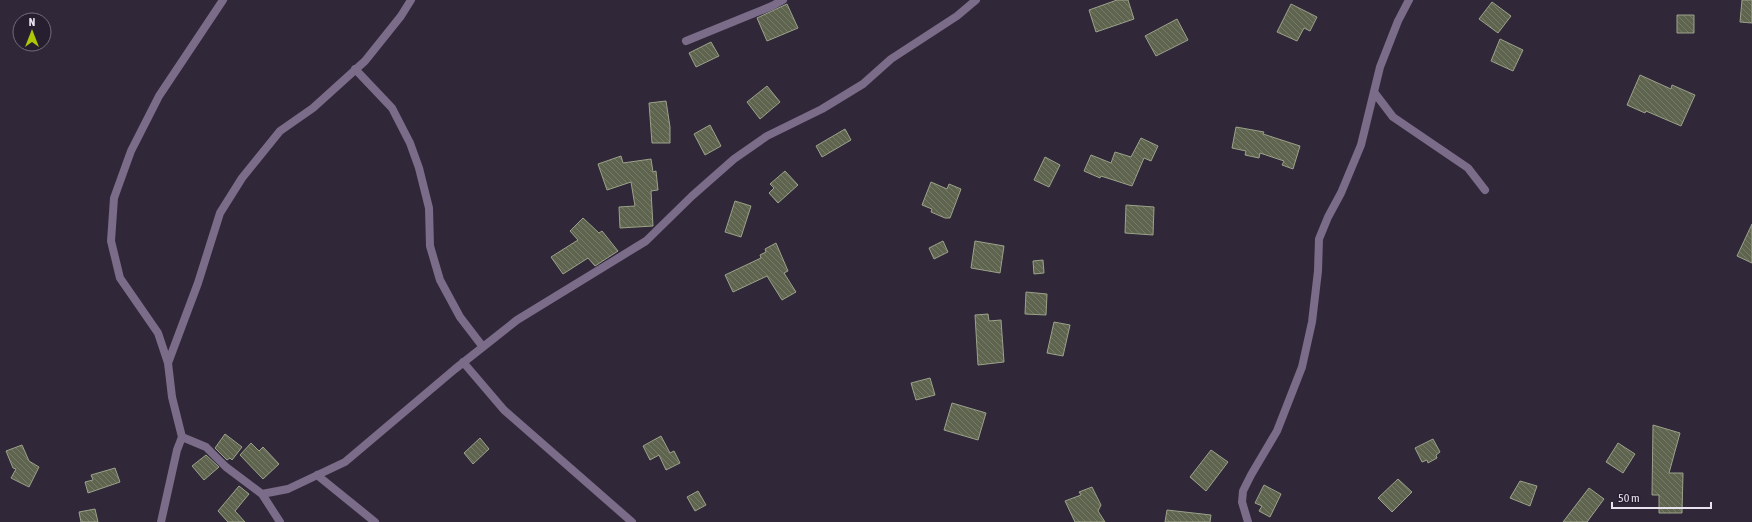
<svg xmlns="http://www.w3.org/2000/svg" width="1752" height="522" font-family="'Asap Condensed',sans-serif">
	<defs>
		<pattern id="building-back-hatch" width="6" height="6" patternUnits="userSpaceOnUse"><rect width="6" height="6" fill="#5f644e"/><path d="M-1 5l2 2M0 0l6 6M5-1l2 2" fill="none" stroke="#767a68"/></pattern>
	</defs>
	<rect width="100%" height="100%" fill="#302839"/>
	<path fill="url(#building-back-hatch)" stroke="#9ca28a" d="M1117 0H1128L1134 19 1096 32 1089 10Z
		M1742 0H1752V23L1740 22Z
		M1492 2 1511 16 1498 33 1479 19Z
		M787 4 798 28 767 41 757 18Z
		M1291 4 1317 17 1310 31 1304 28 1297 41 1277 32Z
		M1677 15H1694V33H1677Z
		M1177 19 1188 40 1156 56 1145 36Z
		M1500 39 1523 50 1513 71 1491 61Z
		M711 42 719 56 696 67 689 53Z
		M1640 75 1671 89 1672 85 1695 95 1681 126 1646 111 1645 113 1627 105Z
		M767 86 780 102 760 119 747 102Z
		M666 101 670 127V143H652L649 103Z
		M710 125 721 146 705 155 694 134Z
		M1236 127 1264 132 1263 134 1300 146 1293 169 1282 165 1284 161 1260 153 1259 158 1245 155 1246 151 1232 148Z
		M845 129 851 140 822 157 816 146Z
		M1141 138 1158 146 1151 161 1144 158 1132 186 1101 176 1100 178 1084 171 1091 155 1111 163 1115 152 1131 157Z
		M621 156 623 163 651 159 653 172 656 171 658 190 651 191 653 226 620 228 619 207 635 206 631 182 607 190 598 164Z
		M1045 157 1060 165 1049 187 1034 180Z
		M785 171 798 185 778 203 769 193 774 188 770 184Z
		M931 182 947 189 949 184 961 189 950 218H945L931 212 932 209 922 205Z
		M735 201 751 206 741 237 725 232Z
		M1126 205 1154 207 1153 235 1125 233Z
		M583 218 599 233 602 231 618 251 595 266 588 258 563 274 551 257 578 240 570 231Z
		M1752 224V263L1737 256Z
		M943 241 948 252 934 259 929 248Z
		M975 241 1004 246 1000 273 971 268Z
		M776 243 788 271 784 273 796 292 782 300 767 276 733 292 725 275 761 258 760 255 766 252 765 249Z
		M1043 260 1044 273 1034 274 1033 261Z
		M1026 292 1047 294 1046 315 1025 314Z
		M988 314 989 321 1001 320 1004 362 978 365 975 315Z
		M1054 322 1070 325 1063 356 1047 353Z
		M930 378 935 395 916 400 911 383Z
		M952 403 986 413 978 440 944 430Z
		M1653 425 1680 433 1669 473H1683L1682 513H1659V495H1652Z
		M225 434 242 447 232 460 230 458 227 460 215 448Z
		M661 436 670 453 674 451 680 463 666 470 659 455 650 460 643 446Z
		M480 438 489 449 473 464 464 453Z
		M1433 439 1440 452 1436 455 1437 458 1428 463 1427 460 1422 462 1415 448Z
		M251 443 259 451 263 447 279 464 263 479 240 455Z
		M1618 443 1635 454 1623 473 1606 462Z
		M22 445 29 461 39 467 29 487 11 478 16 469 13 468 6 451Z
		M1211 450 1228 462 1206 491 1190 477Z
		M206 455 219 467 204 480 192 466Z
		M115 468 120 482 88 493 85 482 93 480 91 475Z
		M1398 479 1412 492 1392 512 1378 498Z
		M1520 481 1537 486 1530 506 1510 498Z
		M1264 485 1281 494 1270 517 1259 511 1262 506 1255 503Z
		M239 486 249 494 235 511 245 522H228L218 511Z
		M1092 487 1101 505 1098 511 1105 522H1075L1065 501 1081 495 1079 492Z
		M1589 488 1604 499 1587 522H1563Z
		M698 491 706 505 695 511 687 497Z
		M95 509 98 522H81L79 512Z
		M1167 510 1211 515 1210 522H1165Z"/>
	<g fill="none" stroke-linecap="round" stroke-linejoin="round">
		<path stroke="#7b6c8a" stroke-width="8" d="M686 41 772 6 783 0
			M355 69 392 108 410 143 419 168 429 208 430 246 440 280 460 317 483 347
			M1374 92 1393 117 1468 168 1485 190
			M463 362 504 410 632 522
			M168 363 198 283 220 213 242 178 280 131 313 108 365 61 401 16 411 0
			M182 437 206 447 226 467 262 494 288 489 345 462 455 369 517 320 646 241 692 196 734 159 767 136 822 109 863 84 891 59 957 16 976 0
			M317 475 375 522
			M262 494 280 522
			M161 522 177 450 182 437 172 397 168 363 158 333 120 278 111 241 114 198 131 151 159 96 223 0
			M1248 522 1242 502 1243 491 1251 475 1277 431 1302 367 1312 322 1318 271 1319 239 1328 217 1341 193 1361 145 1380 67 1398 21 1409 0"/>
	</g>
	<g transform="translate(32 32)"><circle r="19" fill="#271e2f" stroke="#746d7c"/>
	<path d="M0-3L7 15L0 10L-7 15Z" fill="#afc507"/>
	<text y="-6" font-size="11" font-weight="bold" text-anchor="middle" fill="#e8e3ef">N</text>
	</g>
	<path d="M1612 502v6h99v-6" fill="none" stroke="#e8e3ef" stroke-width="2"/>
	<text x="1618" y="502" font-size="12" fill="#e8e3ef" stroke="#271e2f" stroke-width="3" paint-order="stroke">50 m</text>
</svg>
